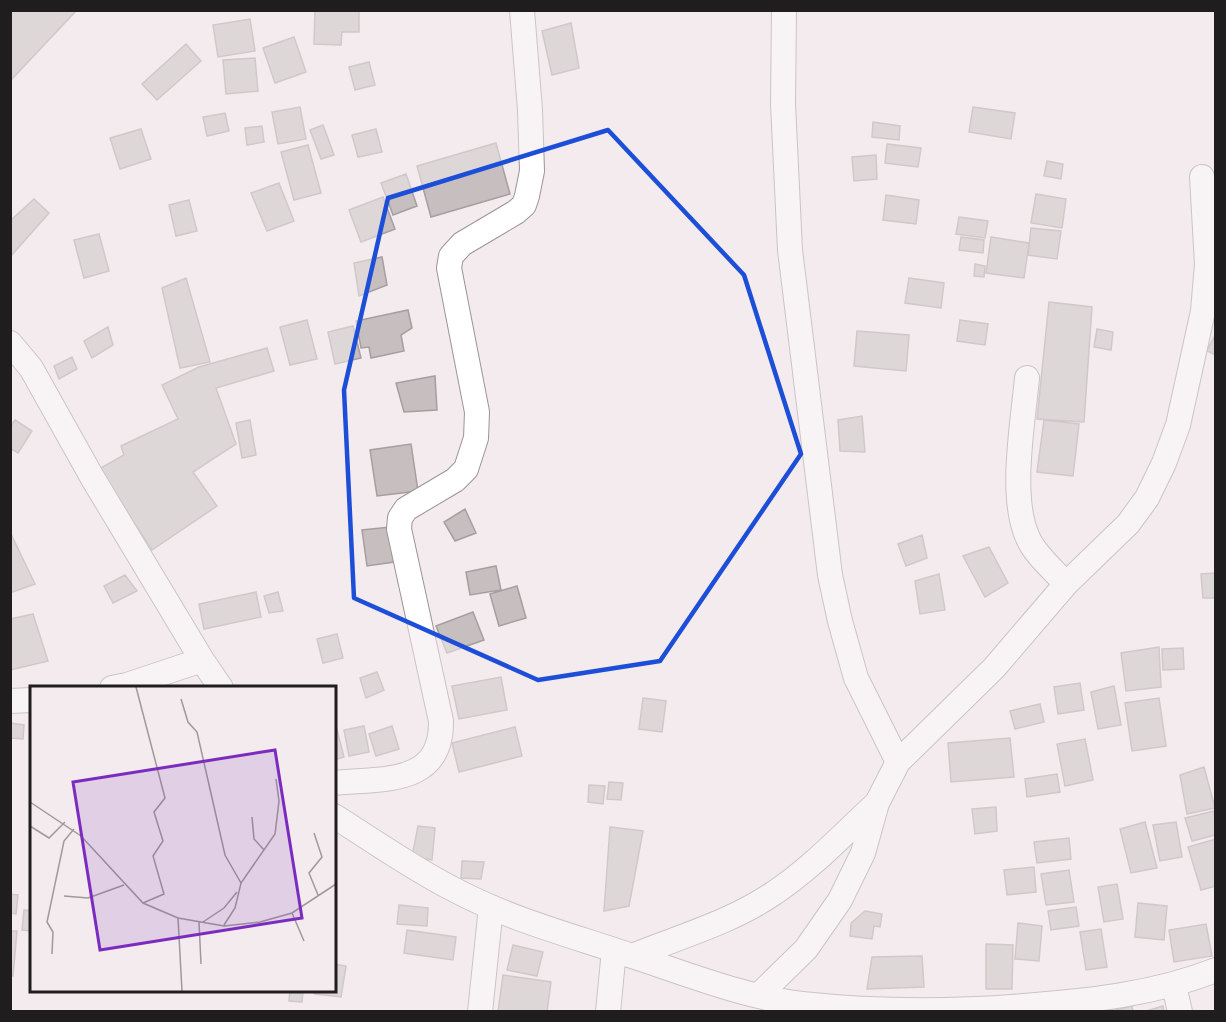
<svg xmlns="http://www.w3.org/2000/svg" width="1226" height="1022" font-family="Bitter,serif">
	<rect width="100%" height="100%" fill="#f3ebed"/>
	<path fill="#c6bebf" stroke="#a69ea0" stroke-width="1.5" d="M10 10H77L10 81Z
		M315 10H359V32H342L341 45 314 44Z
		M250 19 255 51 218 57 213 25Z
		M571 23 579 68 552 75 542 31Z
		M294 37 306 72 275 83 263 48Z
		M186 44 201 61 157 100 142 84Z
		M255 58 258 91 226 94 223 60Z
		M369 62 375 85 355 90 349 67Z
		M300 107 306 139 278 144 272 112Z
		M973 107 1015 113 1011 139 969 132Z
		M225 113 229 131 207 136 203 117Z
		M873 122 900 126 899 140 872 137Z
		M323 125 334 155 321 159 310 130Z
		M262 126 264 142 247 145 245 128Z
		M141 129 151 159 120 169 110 138Z
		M376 129 382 152 358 157 352 135Z
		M496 143 510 194 431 217 417 166Z
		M887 144 921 148 918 167 885 163Z
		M308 145 321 193 294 200 281 152Z
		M876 155 877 179 854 181 852 157Z
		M1047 161 1063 164 1061 179 1044 176Z
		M406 174 417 206 393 215 381 183Z
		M279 183 294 221 267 231 251 193Z
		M1036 194 1066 199 1062 228 1031 223Z
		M886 195 919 200 916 224 883 220Z
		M383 197 395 229 361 242 349 210Z
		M34 199 49 213 10 257V221Z
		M189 200 197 231 176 236 169 205Z
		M959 217 988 221 985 238 956 234Z
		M1031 228 1061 231 1057 259 1028 255Z
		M99 234 109 271 84 278 74 240Z
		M961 237 984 240 983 253 959 250Z
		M991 237 1029 243 1024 278 986 273Z
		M382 257 387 285 359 296 354 263Z
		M975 264 985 266 984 277 974 276Z
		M186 278 210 362 180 368 162 288Z
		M909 278 944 283 941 308 905 303Z
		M1049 302 1092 307 1084 422 1037 419Z
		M408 310 412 328 401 335 404 351 371 358 369 347 361 348 356 321Z
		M307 320 317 359 290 365 280 327Z
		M960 320 988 324 985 345 957 341Z
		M353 326 361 358 335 364 328 332Z
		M108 327 113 345 92 358 84 341Z
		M1097 329 1113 332 1111 350 1094 347Z
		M857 331 909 335 906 371 854 366Z
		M1216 333V355L1207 351Z
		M267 348 274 371 216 388 236 444 193 472 217 506 152 550 99 469 124 455 121 446 178 419 162 385 199 367Z
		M72 357 77 369 59 379 54 366Z
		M435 376 437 410 404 412 396 383Z
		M862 416 865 452 840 451 838 420Z
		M15 420 32 431 18 453 10 448V427Z
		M250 420 256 455 242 458 236 423Z
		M1044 420 1079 424 1073 476 1037 472Z
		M411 444 418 491 377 496 370 450Z
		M465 509 476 533 455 541 444 522Z
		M390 527 394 562 367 566 362 530Z
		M10 532 35 584 10 593Z
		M922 535 927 558 906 566 898 544Z
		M989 547 1008 583 985 597 963 556Z
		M496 566 501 590 470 595 466 572Z
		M1216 573V598H1203L1201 574Z
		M939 574 945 610 920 614 915 581Z
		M125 575 137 591 113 603 104 586Z
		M517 586 526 618 499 626 490 594Z
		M256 592 261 617 204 629 199 604Z
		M278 592 283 611 269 613 264 596Z
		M473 612 484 640 447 653 436 626Z
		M33 614 48 661 10 670V619Z
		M337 634 343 658 323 663 317 639Z
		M1159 647 1161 687 1126 691 1121 653Z
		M1183 648 1184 669 1163 670 1162 649Z
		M377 672 384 690 366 698 360 678Z
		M501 677 507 710 459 719 452 686Z
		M1080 683 1084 710 1058 714 1054 687Z
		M1114 686 1121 725 1098 729 1091 692Z
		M643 698 666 701 662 732 639 729Z
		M1159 698 1166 746 1132 751 1125 703Z
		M1040 704 1044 722 1015 729 1010 711Z
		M10 723 24 725 23 739 10 738Z
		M336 726 344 757 334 760V727Z
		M364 726 369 752 349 756 344 730Z
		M392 726 399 749 376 756 369 734Z
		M515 727 522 756 459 772 452 743Z
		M1010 738 1014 777 951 782 948 743Z
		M1085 739 1093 780 1065 786 1057 744Z
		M1204 767 1215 808 1187 814 1180 775Z
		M1057 774 1060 792 1027 797 1025 779Z
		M609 782 623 783 621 800 607 799Z
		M589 785 605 786 603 804 588 802Z
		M996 807 997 831 975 834 972 809Z
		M1214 811 1216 835 1192 841 1185 818Z
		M1145 822 1157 868 1131 873 1120 829Z
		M1176 822 1182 857 1160 861 1153 825Z
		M418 826 435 828 432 860 412 857Z
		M610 827 643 831 629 906 604 911Z
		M1069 838 1071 859 1037 863 1034 842Z
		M1216 839V886L1201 890 1188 847Z
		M462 861 484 862 481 879 461 878Z
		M1034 867 1036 892 1007 895 1004 870Z
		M1069 870 1074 902 1046 905 1041 874Z
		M1117 884 1123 919 1104 922 1098 887Z
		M10 894 18 895 16 914 10 913Z
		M1138 903 1167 906 1164 940 1135 937Z
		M399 905 428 908 427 926 397 924Z
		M1076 907 1079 926 1051 930 1048 911Z
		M24 910 32 911V931L22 930Z
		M865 911 882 914 880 927 874 926 872 939 850 936 851 923Z
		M1018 923 1042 926 1039 961 1015 959Z
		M1206 924 1212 956 1174 962 1169 930Z
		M1101 929 1107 967 1086 970 1080 932Z
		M407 930 456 937 453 960 404 953Z
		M10 931H17L13 976H10Z
		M986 944 1013 945 1012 989H986Z
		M513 945 543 952 537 976 507 970Z
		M922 956 924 987 867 989 872 957Z
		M334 964 346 966 341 997 315 994V990H334Z
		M503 975 551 982 547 1012H498Z
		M290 990H303L302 1002 289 1001Z
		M1132 1006 1133 1012H1112V1011Z
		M1163 1006 1164 1012H1143Z"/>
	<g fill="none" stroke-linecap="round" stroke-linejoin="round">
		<g stroke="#9c9496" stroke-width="26">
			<path id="minor" d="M784 10 783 104 790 250 830 575 840 621 856 678 898 762
				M10 343 31 368 92 477 202 660 221 688
				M1027 378C1023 422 1009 498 1028 538 1035 555 1054 570 1066 584
				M112 688 127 685 202 660
				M10 701 32 700
				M334 783C382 778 442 786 441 721L399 529 400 518 406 509 455 480 466 469 476 438 477 412 449 268 451 256 462 244 516 212 524 205 527 196 532 171 530 110 522 10
				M334 816C374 841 412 868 453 889 511 920 571 935 632 956 687 974 744 997 802 1004 876 1012 950 1012 1024 1006 1089 1001 1155 994 1216 970
				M632 956C679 937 732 922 774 893 812 868 844 833 877 803
				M1174 985 1180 1012
				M759 995 806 949 840 900 863 853 877 803 898 762 994 668 1066 584 1128 524 1147 498 1164 463 1178 425 1203 311 1207 264 1202 177
				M480 1012 491 907
				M608 1012 614 950"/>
		</g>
		<use href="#minor" stroke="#fff" stroke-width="24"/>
	</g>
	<path d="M0 0H1226V1022H0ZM608 130 744 275 801 454 660 661 538 680 354 598 344 390 388 198Z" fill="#f3ebed" fill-opacity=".55" fill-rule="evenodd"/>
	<path fill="none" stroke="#1d4ed8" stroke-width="4.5" stroke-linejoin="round" d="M608 130 744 275 801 454 660 661 538 680 354 598 344 390 388 198Z"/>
	<g transform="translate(30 686)">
		<rect width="306" height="306" fill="#f3ebed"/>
		<path fill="none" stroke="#9f999a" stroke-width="1.5" d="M106 1 135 112 124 126 133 155 123 170 134 208 113 217M151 13 158 36 167 46 195 169 211 197M0 116 51 150 113 217 148 232 194 240 230 236 262 227 306 198M222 131 224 153 234 164M0 140 19 152 35 136M284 147 292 171 279 187 288 209M34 210 58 212 94 199M262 227 274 255M148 232 152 305M169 236 171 278M173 236 194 222 207 206M194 239 205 222 211 197 245 148 249 115 246 93M22 268 23 246 17 236 34 155 44 143"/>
		<path fill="#7b2cbf" fill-opacity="0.15" stroke="#7b2cbf" stroke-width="3" d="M245 64 272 232 70 264 43 96Z"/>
		<rect width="306" height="306" fill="none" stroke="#201d1e" stroke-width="3"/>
	</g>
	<rect width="1226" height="1022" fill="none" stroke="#201d1e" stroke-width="24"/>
</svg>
